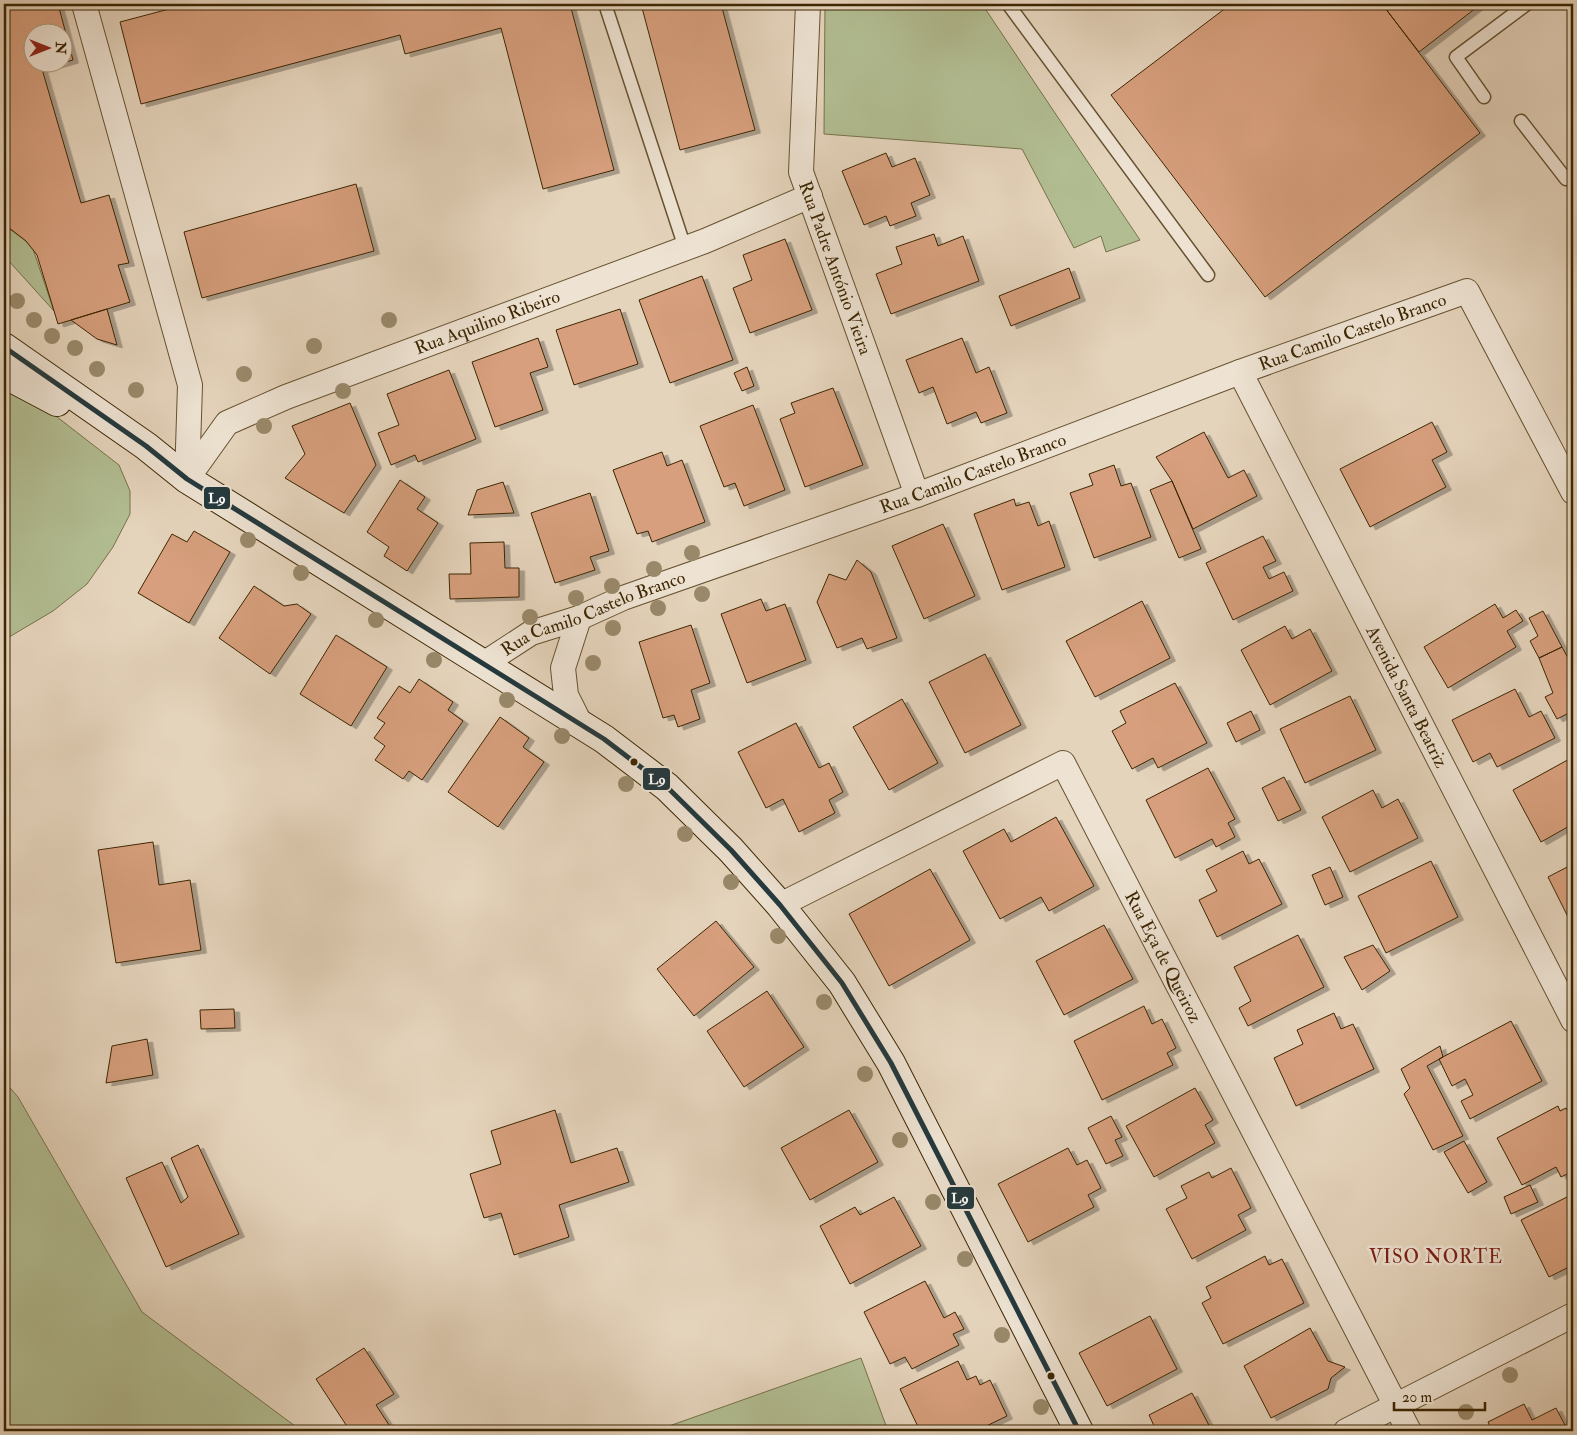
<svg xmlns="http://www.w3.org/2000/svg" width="1577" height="1435" font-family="'IM FELL Double Pica',serif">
	<defs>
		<filter id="shadow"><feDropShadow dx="5.5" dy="3" stdDeviation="0" flood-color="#0004"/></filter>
	</defs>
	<rect width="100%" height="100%" fill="#e5d4bc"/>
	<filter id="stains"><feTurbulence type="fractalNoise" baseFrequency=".004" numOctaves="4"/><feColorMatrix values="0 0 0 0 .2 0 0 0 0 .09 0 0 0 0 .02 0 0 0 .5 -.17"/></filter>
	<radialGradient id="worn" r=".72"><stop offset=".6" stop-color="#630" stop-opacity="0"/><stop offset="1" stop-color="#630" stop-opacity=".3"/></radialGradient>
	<path fill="#b2bd92" stroke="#77724a" d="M825 4H982L1140 240 1106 252 1101 236 1074 248 1022 149 824 134Z
		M4 225 26 241 33 249 54 311 7 259 4 249Z
		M4 380 21 389 119 465 130 491V514L113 547 87 584 53 611 4 640Z
		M4 1081 18 1097 142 1312 295 1426 298 1431H4Z
		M861 1358 888 1431H655Z"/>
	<path fill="#d79f7d" stroke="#3c2602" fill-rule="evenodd" filter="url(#shadow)" d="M4 4H58L73 60 42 69 81 203 109 195 129 263 118 265 130 302 58 324 37 255 26 241 4 224ZM32 32H62V62H32Z
		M188 4H570L614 170 543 189 501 28 405 54 400 35 141 104 120 22Z
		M641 4H721L755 130 680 150Z
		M1231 4H1382L1480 133 1265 297 1111 95Z
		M1382 4H1481L1419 52Z
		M886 153 892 167 915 158 930 195 911 203 916 216 890 226 886 216 864 225 842 171Z
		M356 184 374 251 202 298 184 232Z
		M934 234 938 246 963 236 979 281 891 314 876 274 902 264 896 247Z
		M785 239 812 310 750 333 733 288 752 280 743 255Z
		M1069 268 1080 298 1011 326 999 296Z
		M702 276 733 360 670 383 639 300Z
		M107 309 117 345 97 339 71 320Z
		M620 309 638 364 574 385 556 330Z
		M538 338 548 367 530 373 543 410 495 427 472 362Z
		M962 338 976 373 989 367 1007 413 981 423 976 412 947 424 933 387 919 393 906 360Z
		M747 367 754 386 742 391 734 373Z
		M449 370 476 439 418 462 415 455 391 465 378 433 399 425 387 394Z
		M833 388 863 465 805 487 780 419 795 413 791 403Z
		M350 403 376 465 344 513 285 478 305 454 292 426Z
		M753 405 785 490 744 506 735 483 724 487 700 426Z
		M1432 422 1447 452 1432 460 1446 487 1370 527 1340 469Z
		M1204 432 1228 478 1244 470 1257 496 1193 529 1172 481 1156 457Z
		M662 452 667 466 682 460 705 522 652 542 648 531 637 534 613 470Z
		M1114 465 1121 486 1131 483 1151 537 1094 558 1070 493 1093 485 1089 474Z
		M400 480 425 497 417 509 438 523 407 571 384 556 389 547 367 532Z
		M1172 481 1201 549 1179 558 1150 490Z
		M503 482 514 513 468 515 477 490Z
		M590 493 609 551 590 557 595 570 555 583 531 513Z
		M1014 499 1016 506 1029 502 1038 526 1049 521 1065 567 1002 590 974 514Z
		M943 524 975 596 924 619 892 546Z
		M194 531 230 552 189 623 138 593 172 534 187 542Z
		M1263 536 1276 561 1263 567 1269 579 1284 572 1293 591 1233 620 1206 563Z
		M504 542 505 568H519V597L450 599 449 574H471L470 543Z
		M857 560 871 572 897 638 867 649 862 638 837 648 817 602 829 574 846 580Z
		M254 586 284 606 297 604 311 614 270 674 219 638Z
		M761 599 766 611 785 604 806 660 747 683 721 614Z
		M1142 601 1170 658 1095 697 1066 641Z
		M1495 604 1503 618 1516 610 1523 621 1507 631 1516 647 1448 688 1424 647Z
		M1543 611 1562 647 1539 658 1530 641 1538 636 1529 618Z
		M691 625 710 683 691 690 700 719 678 727 674 715 663 718 639 642Z
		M1285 626 1292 639 1310 629 1332 671 1270 705 1241 650Z
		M336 635 387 667 351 726 300 694Z
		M1562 647 1573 667V711L1557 719 1545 697 1553 693 1539 658Z
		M985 654 1021 725 965 753 929 682Z
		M419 679 453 702 448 710 463 721 422 780 409 771 403 779 375 760 385 746 374 738 385 723 377 718 399 686 410 693Z
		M1175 683 1207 743 1158 768 1153 758 1132 769 1112 731 1126 723 1120 711Z
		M1515 689 1529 717 1541 711 1555 738 1497 767 1490 753 1473 762 1452 720Z
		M1350 696 1376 750 1305 783 1280 729Z
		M902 699 938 763 889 790 853 727Z
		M1251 711 1260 730 1236 742 1227 723Z
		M500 717 529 738 523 747 544 762 498 827 448 792Z
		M796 723 819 768 829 763 843 792 829 800 835 813 799 832 783 799 766 808 738 752Z
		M1573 757V824L1541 842 1513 790Z
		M1208 768 1235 819 1228 823 1235 837 1216 847 1212 839 1175 858 1146 800Z
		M1284 777 1301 810 1278 821 1262 788Z
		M1373 790 1382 808 1398 799 1418 838 1350 872 1322 817Z
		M1056 817 1094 886 1049 911 1041 897 1000 919 963 851 1004 829 1011 842Z
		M153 842 159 885 190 880 201 950 116 963 98 850Z
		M1243 851 1249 864 1259 859 1282 904 1217 937 1199 900 1217 891 1206 870Z
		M1431 861 1458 917 1386 953 1358 896Z
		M1573 864V927L1548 877Z
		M1330 867 1343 897 1325 905 1312 875Z
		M930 869 970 940 889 986 849 914Z
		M716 921 754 967 694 1016 657 969Z
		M1104 925 1133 979 1064 1015 1036 961Z
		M1298 935 1324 987 1248 1026 1239 1008 1251 1001 1234 967Z
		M1373 945 1390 971 1362 990 1344 957Z
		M767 991 804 1047 744 1087 707 1031Z
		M1144 1006 1152 1024 1162 1019 1176 1048 1167 1053 1173 1065 1102 1100 1074 1041Z
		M234 1009 235 1028 201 1029 200 1010Z
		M1334 1013 1341 1029 1353 1024 1374 1069 1296 1106 1274 1058 1303 1044 1297 1030Z
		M1511 1021 1542 1081 1470 1119 1461 1101 1473 1095 1465 1079 1452 1086 1439 1059Z
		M147 1039 153 1075 106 1083 112 1046Z
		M1440 1046 1443 1057 1427 1066 1463 1136 1433 1150 1404 1094 1410 1088 1401 1069Z
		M1195 1088 1213 1120 1205 1125 1215 1143 1154 1177 1126 1126Z
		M1558 1106 1560 1111 1566 1108 1573 1121V1171L1561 1177 1556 1167 1522 1185 1497 1138Z
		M555 1110 571 1163 617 1148 629 1182 559 1205 569 1237 514 1255 501 1213 484 1218 470 1174 501 1164 491 1131Z
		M849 1110 878 1162 810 1200 781 1148Z
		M1111 1116 1122 1137 1115 1140 1123 1156 1106 1164 1088 1128Z
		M1464 1141 1487 1182 1468 1193 1444 1152Z
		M198 1145 239 1234 166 1267 126 1178 162 1162 181 1203 188 1197 171 1158Z
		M1068 1148 1077 1165 1087 1160 1101 1188 1088 1195 1094 1207 1028 1242 998 1184Z
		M1231 1168 1251 1208 1238 1215 1246 1230 1192 1259 1166 1209 1187 1198 1181 1186 1209 1172 1212 1178Z
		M1530 1185 1538 1202 1511 1214 1504 1197Z
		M1573 1194V1265L1549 1277 1521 1220Z
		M894 1197 921 1246 850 1284 820 1226 855 1207 860 1215Z
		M1265 1256 1269 1265 1282 1259 1304 1303 1223 1344 1202 1303 1211 1298 1206 1287Z
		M925 1281 944 1318 955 1312 964 1329 953 1334 959 1345 912 1369 905 1357 890 1364 864 1312Z
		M1150 1316 1177 1369 1107 1406 1079 1353Z
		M1310 1328 1328 1361 1345 1367 1331 1378 1328 1389 1271 1418 1244 1366Z
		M364 1348 394 1394 376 1405 393 1431H350L316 1379Z
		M958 1361 967 1380 976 1376 980 1385 990 1380 1007 1416 976 1431H920L900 1389Z
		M1192 1393 1212 1431H1148L1155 1428 1149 1415Z
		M1524 1404 1532 1420 1556 1408 1568 1431H1492L1488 1422Z"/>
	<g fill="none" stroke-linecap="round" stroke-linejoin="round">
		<g stroke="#665230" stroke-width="15">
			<path id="lane" d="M605 4 685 248
				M1008 4 1208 275
				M1484 97 1456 57 1527 4
				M1521 121 1566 179 1573 174"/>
		</g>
		<g stroke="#665230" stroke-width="26">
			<g id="street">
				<path d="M84 4 190 385 187 479"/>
				<path id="s1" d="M808 4 801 172 917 495"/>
				<path id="s2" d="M1240 372 1573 1020"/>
				<path id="s3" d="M187 479 227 423 286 397 705 241 810 196"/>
				<path d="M579 618 563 668 566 695 581 725"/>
				<path id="s4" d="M485 663 531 633 579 618 623 598 917 495 1240 372 1467 291 1573 492"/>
				<path id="s5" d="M780 905 1063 763 1409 1431"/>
				<path d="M1346 1431 1573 1315"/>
			</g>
		</g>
		<g stroke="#3c2602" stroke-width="30">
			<path id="secondary" d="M4 347 146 446 187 479 604 739 667 787 731 850 780 905 842 983 891 1063 1079 1431
				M4 374 57 402"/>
		</g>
		<use href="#lane" stroke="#eee3d3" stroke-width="12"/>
		<use href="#street" stroke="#eee3d3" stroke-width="24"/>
		<use href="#secondary" stroke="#eee3d3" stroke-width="28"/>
		<g stroke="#eee3d3" stroke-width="9">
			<path id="bus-1" d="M4 347 146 446 187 479 604 739 667 787 731 850 780 905 842 983 891 1063 1079 1431"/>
		</g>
		<use href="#bus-1" stroke="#22383e" stroke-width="5"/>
	</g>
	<g fill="#99896a">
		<circle cx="17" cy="301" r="8"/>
		<circle cx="34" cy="320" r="8"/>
		<circle cx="389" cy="320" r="8"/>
		<circle cx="52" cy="336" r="8"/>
		<circle cx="314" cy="346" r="8"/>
		<circle cx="75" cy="348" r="8"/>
		<circle cx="97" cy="369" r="8"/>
		<circle cx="244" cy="374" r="8"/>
		<circle cx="136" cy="390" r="8"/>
		<circle cx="343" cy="391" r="8"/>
		<circle cx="264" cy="426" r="8"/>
		<circle cx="248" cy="540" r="8"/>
		<circle cx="692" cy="553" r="8"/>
		<circle cx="654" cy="569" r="8"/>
		<circle cx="301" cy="573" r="8"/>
		<circle cx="612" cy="586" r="8"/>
		<circle cx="702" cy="594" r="8"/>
		<circle cx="576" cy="598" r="8"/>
		<circle cx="658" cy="608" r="8"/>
		<circle cx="530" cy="617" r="8"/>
		<circle cx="376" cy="620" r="8"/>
		<circle cx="613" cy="628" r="8"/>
		<circle cx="434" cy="660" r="8"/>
		<circle cx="593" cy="663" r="8"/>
		<circle cx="507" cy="700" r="8"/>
		<circle cx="562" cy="736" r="8"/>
		<circle cx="626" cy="784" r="8"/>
		<circle cx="685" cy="834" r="8"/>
		<circle cx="731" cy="882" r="8"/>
		<circle cx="778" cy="936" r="8"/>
		<circle cx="824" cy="1002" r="8"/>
		<circle cx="865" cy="1074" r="8"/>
		<circle cx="900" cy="1140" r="8"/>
		<circle cx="933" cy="1202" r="8"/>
		<circle cx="965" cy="1259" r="8"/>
		<circle cx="1002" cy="1335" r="8"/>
		<circle cx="1510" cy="1375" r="8"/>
		<circle cx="1041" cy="1407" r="8"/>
		<circle cx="1466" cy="1412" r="8"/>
	</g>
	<g fill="#3c2602" stroke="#eee3d3" stroke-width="2">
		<circle cx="634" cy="762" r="4.5"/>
		<circle cx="1051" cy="1376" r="4.5"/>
	</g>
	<g text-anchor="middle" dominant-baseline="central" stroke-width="5" stroke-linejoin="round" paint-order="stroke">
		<g font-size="18" fill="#3c2602" stroke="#eee3d3">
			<text stroke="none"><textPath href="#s1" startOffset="270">Rua Padre António Vieira</textPath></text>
			<text stroke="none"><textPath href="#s3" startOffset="348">Rua Aquilino Ribeiro</textPath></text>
			<text stroke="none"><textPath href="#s4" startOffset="930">Rua Camilo Castelo Branco</textPath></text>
			<text stroke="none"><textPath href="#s4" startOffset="525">Rua Camilo Castelo Branco</textPath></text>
			<text stroke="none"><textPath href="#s4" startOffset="120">Rua Camilo Castelo Branco</textPath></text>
			<text stroke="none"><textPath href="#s2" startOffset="365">Avenida Santa Beatriz</textPath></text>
			<text stroke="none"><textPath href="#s5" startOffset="535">Rua Eça de Queiroz</textPath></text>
		</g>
		<g font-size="19" letter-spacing="1" fill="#7a1f14" stroke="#eee3d3">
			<text x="1436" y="1257">VISO NORTE</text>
		</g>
	</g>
	<g stroke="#eee3d3" stroke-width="2">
		<rect x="203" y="486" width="28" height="24" rx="5" fill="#22383e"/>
		<rect x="642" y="767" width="29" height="24" rx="5" fill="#22383e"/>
		<rect x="946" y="1186" width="29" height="24" rx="5" fill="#22383e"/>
	</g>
	<g font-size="14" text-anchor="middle" font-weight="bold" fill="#fff">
		<text x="217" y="503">L9</text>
		<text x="657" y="784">L9</text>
		<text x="960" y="1203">L9</text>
	</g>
	<rect width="1577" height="1435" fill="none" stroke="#e5d4bc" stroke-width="20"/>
	<rect x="5" y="5" width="1567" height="1425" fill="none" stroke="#3c2602" stroke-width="2.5"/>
	<rect x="10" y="10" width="1557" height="1415" fill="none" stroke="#3c2602"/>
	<g transform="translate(48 48) rotate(90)"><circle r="24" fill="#eee3d3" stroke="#a7977f"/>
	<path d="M0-4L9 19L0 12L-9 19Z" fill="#8f2418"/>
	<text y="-8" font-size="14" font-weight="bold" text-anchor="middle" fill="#3c2602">N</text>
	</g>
	<path d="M1394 1402v8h91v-8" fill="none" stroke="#3c2602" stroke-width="2.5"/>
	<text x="1402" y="1402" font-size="15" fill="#3c2602" stroke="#eee3d3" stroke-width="4" paint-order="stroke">20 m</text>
	<rect width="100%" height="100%" filter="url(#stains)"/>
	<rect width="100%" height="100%" fill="url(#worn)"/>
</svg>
